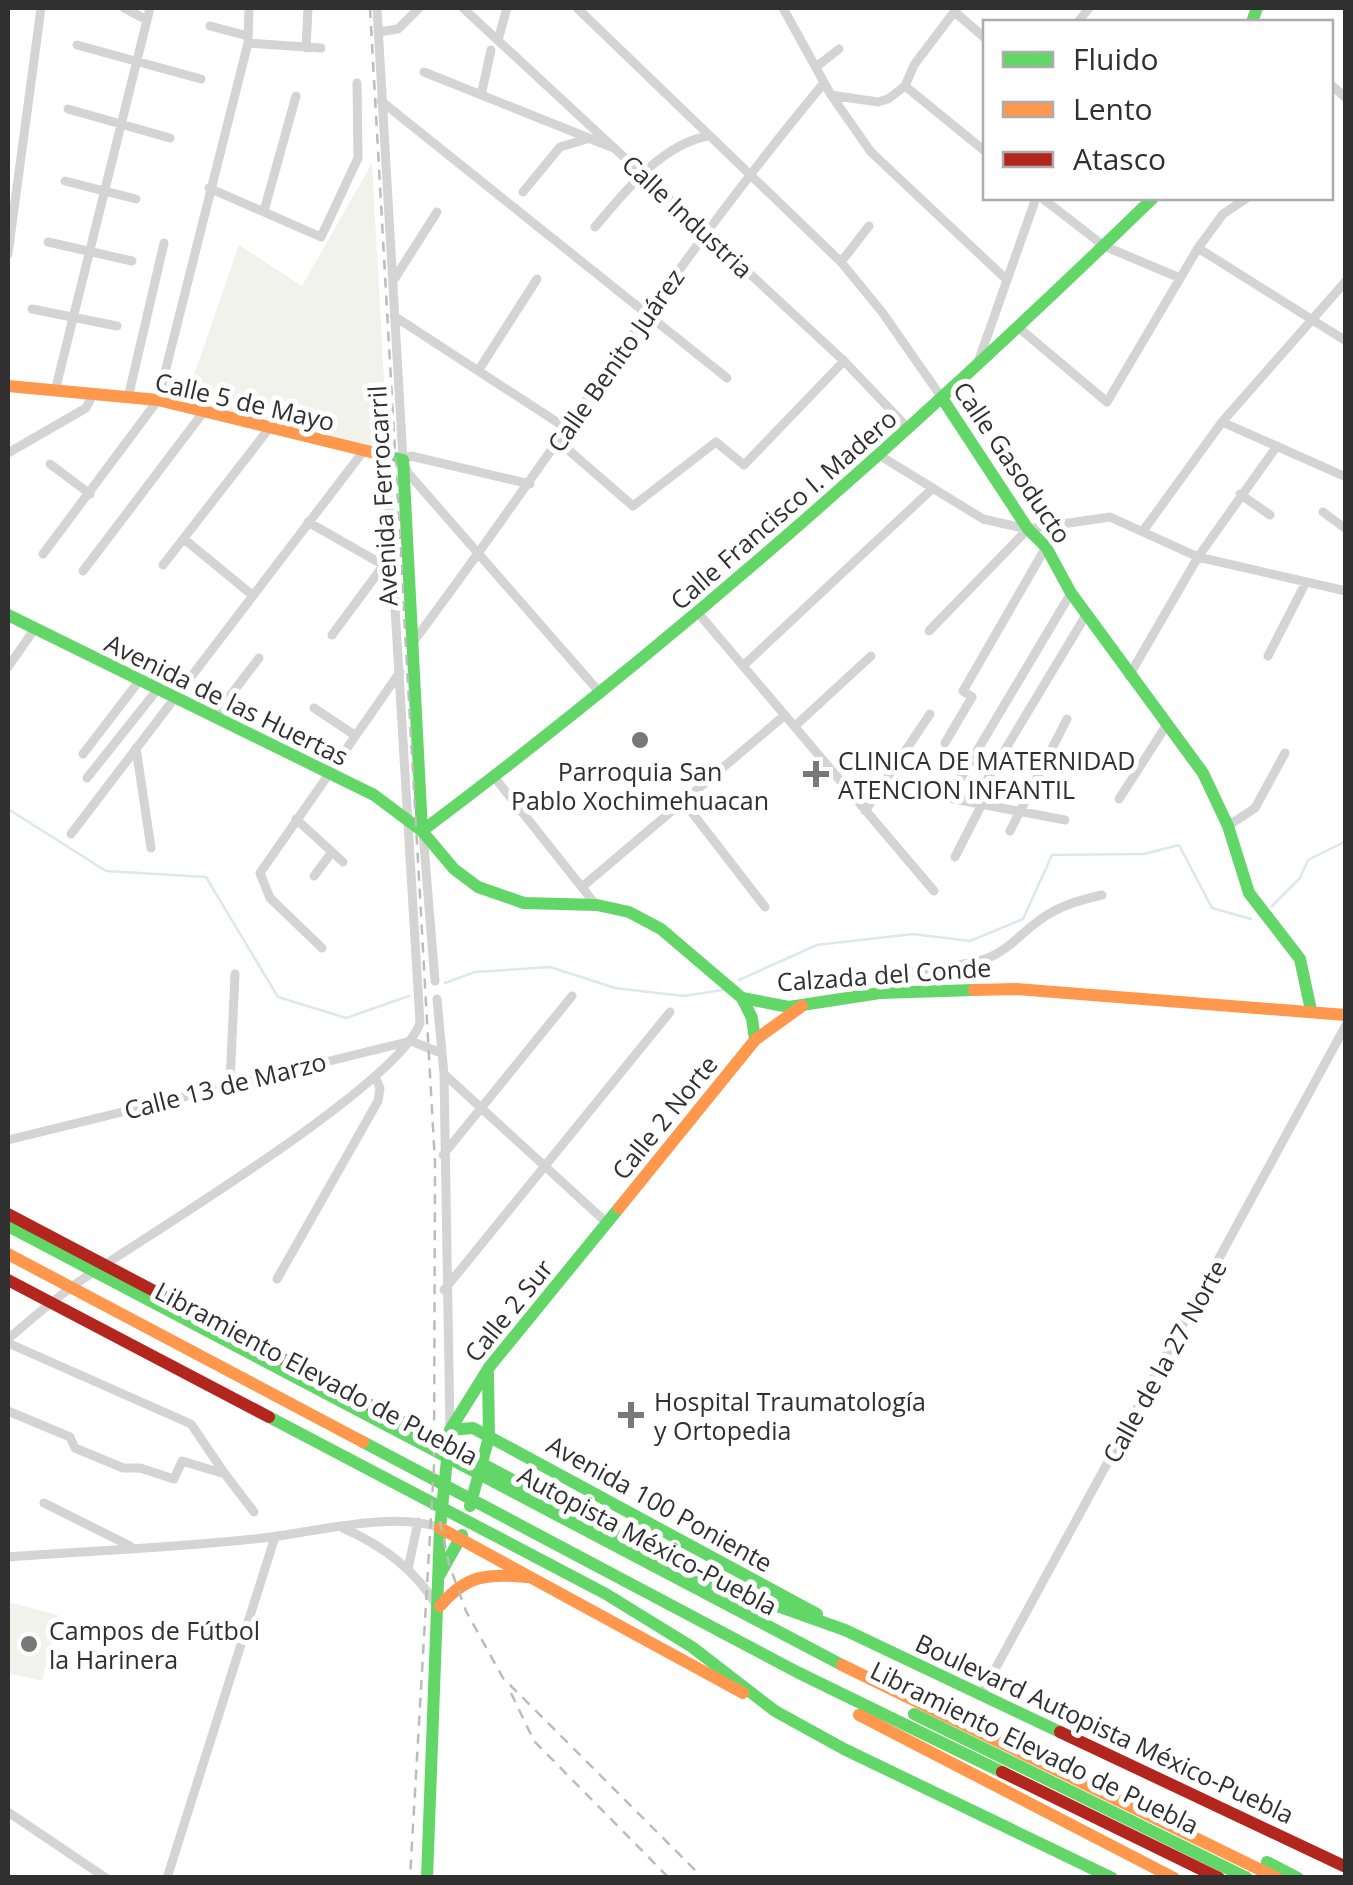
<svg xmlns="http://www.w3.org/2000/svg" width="1353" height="1885" font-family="'Open Sans',sans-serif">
	<rect width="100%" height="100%" fill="#fff"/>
	<path fill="#f1f2ec" d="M372 163 388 451 185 401 239 245 302 286Z
		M8 1602 58 1615 42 1681 8 1673Z"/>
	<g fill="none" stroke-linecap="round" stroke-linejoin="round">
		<path stroke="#dbe9ee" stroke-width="2.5" d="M8 809 106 871 206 877 278 997 346 1018 409 996
			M1272 906 1300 878 1308 860 1346 841
			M739 980 817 945 913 934 970 941 1023 919 1052 855 1144 854 1179 845 1212 908 1251 919
			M445 983 475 972 550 967 615 988 684 996 722 990"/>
		<path stroke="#d4d4d4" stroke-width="9" d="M124 8 147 20
			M377 8 403 460 408 473 601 694
			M463 8 844 361 908 428
			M577 8 841 262 882 312 942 398
			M783 8 831 95 871 152 1007 280
			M956 13 986 39
			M1078 22 1089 8
			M210 26 248 36
			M378 32 398 29 419 8
			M498 40 507 8
			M248 43 321 48
			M77 45 201 79
			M306 48 308 8
			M816 67 839 49
			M424 72 611 147
			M1330 84 1346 98
			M905 86 986 152
			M482 91 491 50
			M831 95 878 102 888 99 905 86 914 65 957 8
			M381 101 727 378
			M68 109 170 138
			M65 181 136 199
			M209 188 321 237 358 158 357 83
			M523 192 560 147 587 139
			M1042 198 1104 246 1180 278
			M264 211 296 96
			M595 227C625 192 660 145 708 136
			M48 242 132 261
			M1198 248 1346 341
			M8 254 41 8
			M841 262 869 226
			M395 278 437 212
			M32 309 117 326
			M394 316 566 428
			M1019 328 1107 402 1198 248 1223 214 1247 198
			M977 365 1036 198
			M478 371 537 279
			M55 391 150 8
			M128 398 164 243
			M1222 422 1346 477
			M558 441 633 506 716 442 744 465 844 361
			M8 453 86 408 93 394
			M879 455 983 519 1028 529 1110 517 1198 557 1346 591
			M403 460 411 456 530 484
			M50 464 90 494
			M1240 494 1270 515
			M1323 512 1346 529
			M308 522 394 571
			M1143 531 1222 422 1346 281
			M184 539 251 594
			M43 554 158 400 248 43 249 8
			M163 565 271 426
			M83 571 205 410
			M699 614 934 891
			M929 631 1028 529
			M332 635 383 566
			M413 642C552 457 675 261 824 83
			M1268 656 1305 584
			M743 666 932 489
			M8 667 34 630
			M1129 676 1198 557 1277 446
			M314 708 353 734
			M214 717 259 658
			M795 726 871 656
			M945 743 972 697 963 691 1046 547
			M136 748 151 848
			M83 754 139 681
			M87 778 157 690
			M495 778 596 905
			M1119 799 1166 726
			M683 801 765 907
			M973 803 1086 615
			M865 811 930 714
			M296 819 343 862
			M1065 820 949 798 1071 593
			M1228 826 1255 808 1285 753
			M1010 831 1067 719
			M423 833 435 981
			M71 834 362 453
			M955 857 982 804
			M314 876 332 852
			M582 887 785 715
			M322 948 270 898 260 873 400 672
			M880 993C909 960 951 972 988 958 1006 951 1018 937 1032 926 1053 908 1075 901 1102 895
			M437 999 444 1074 450 1430
			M444 1074 607 1223
			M230 1083 235 974
			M8 1140 411 1041 441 1053
			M443 1155 572 996
			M277 1279 378 1101 380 1088 376 1079
			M444 1290 670 1012
			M8 1339C33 1318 58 1295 86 1277 151 1233 399 1084 420 1023L386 458
			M8 1343 191 1424 225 1474
			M8 1411 70 1437 75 1448 123 1468H140L174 1479 182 1461 225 1474 254 1512
			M44 1503 130 1546
			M343 1528C382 1545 415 1569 437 1606
			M8 1557C95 1550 184 1548 271 1537 318 1531 395 1511 440 1528
			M408 1569 418 1522
			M981 1695 1346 1025
			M8 1812 106 1878
			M167 1878 275 1537"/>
		<path stroke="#63d668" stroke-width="12" d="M1252 22 1257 8
			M942 398 1028 529 1046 547 1071 593 1203 773 1228 826 1249 893 1300 959 1311 1010
			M375 453 403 460 422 831
			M8 615 374 795 422 831 454 869 478 887 524 903 597 905 629 912 661 929 742 998 789 1007 880 993 974 990
			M422 831C681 637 921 423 1153 198
			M742 998 752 1018 755 1040
			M8 1226 842 1665
			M269 1417 606 1594 692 1647 775 1711 844 1749 1112 1878
			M395 1418 701 1579 845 1630 1060 1732
			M450 1430 473 1428 817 1614
			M363 1442 797 1672 1002 1772
			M470 1506 489 1437 488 1374
			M439 1576 462 1535
			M914 1714 1247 1878
			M1267 1862 1298 1878
			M427 1878 440 1528 450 1430 490 1366 619 1208"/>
		<path stroke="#ff974d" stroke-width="12" d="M8 386 158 400 375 453
			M974 990 1016 989 1346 1015
			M619 1208 755 1040 802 1006
			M8 1254 363 1442
			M440 1528 743 1693
			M440 1606C466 1575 488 1573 527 1577
			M842 1665 1277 1878
			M859 1715 1174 1878"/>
		<path stroke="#b3261e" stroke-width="12" d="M8 1214 395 1418
			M8 1280 269 1417
			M1060 1732 1346 1867
			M1002 1772 1219 1878"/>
		<path stroke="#bcbcbc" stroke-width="2.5" stroke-dasharray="10 8" stroke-linecap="butt" d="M370 8 435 1163 434 1466 410 1878
			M440 1521 449 1564 466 1611 503 1678 703 1878
			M511 1693 534 1741 669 1878"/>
	</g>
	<g fill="#787878" stroke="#fff" stroke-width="4">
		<circle cx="640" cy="740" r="10"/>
		<path d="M811 759h10v10h10v10h-10v10h-10v-10h-10v-10h10z"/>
		<path d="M626 1400h10v10h10v10h-10v10h-10v-10h-10v-10h10z"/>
		<circle cx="29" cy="1644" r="10"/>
	</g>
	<g text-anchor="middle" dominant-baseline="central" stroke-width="10" stroke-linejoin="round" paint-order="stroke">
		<g font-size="25" fill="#303030" stroke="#fff">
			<text transform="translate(688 216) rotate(43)">Calle Industria</text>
			<text transform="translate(615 360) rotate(-55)">Calle Benito Juárez</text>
			<text transform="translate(245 401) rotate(13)">Calle 5 de Mayo</text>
			<text transform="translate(1013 462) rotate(56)">Calle Gasoducto</text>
			<text transform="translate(382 496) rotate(-93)">Avenida Ferrocarril</text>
			<text transform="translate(783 509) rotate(-41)">Calle Francisco I. Madero</text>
			<text transform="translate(227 699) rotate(26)">Avenida de las Huertas</text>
			<text transform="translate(884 974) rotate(-4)">Calzada del Conde</text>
			<text transform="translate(225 1085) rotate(-14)">Calle 13 de Marzo</text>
			<text transform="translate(664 1117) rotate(-51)">Calle 2 Norte</text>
			<text transform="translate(508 1310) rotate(-51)">Calle 2 Sur</text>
			<text transform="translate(1164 1361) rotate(-61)">Calle de la 27 Norte</text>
			<text transform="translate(317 1373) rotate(28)">Libramiento Elevado de Puebla</text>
			<text transform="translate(660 1503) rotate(29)">Avenida 100 Poniente</text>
			<text transform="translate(648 1540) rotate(28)">Autopista México-Puebla</text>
			<text transform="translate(1105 1728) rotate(25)">Boulevard Autopista México-Puebla</text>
			<text transform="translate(1035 1747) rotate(26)">Libramiento Elevado de Puebla</text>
		</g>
		<g font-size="25" fill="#303030" stroke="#fff" text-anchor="start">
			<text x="838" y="760">CLINICA DE MATERNIDAD<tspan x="838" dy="29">ATENCION INFANTIL</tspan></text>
			<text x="640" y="771" text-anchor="middle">Parroquia San<tspan x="640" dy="29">Pablo Xochimehuacan</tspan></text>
			<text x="654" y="1401">Hospital Traumatología<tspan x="654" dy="29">y Ortopedia</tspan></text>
			<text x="49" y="1630">Campos de Fútbol<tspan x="49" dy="29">la Harinera</tspan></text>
		</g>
	</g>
	<rect width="1353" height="1885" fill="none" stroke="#303030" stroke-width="20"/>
	<rect x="983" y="20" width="350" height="180" fill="#ffffff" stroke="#acacac" stroke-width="2.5"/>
	<rect x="1003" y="52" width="50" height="15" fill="#63d668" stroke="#acacac" stroke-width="2.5"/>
	<text x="1073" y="70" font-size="30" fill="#303030">Fluido</text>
	<rect x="1003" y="102" width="50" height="15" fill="#ff974d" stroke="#acacac" stroke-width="2.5"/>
	<text x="1073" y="120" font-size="30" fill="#303030">Lento</text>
	<rect x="1003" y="152" width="50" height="15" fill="#b3261e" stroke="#acacac" stroke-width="2.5"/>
	<text x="1073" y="170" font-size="30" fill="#303030">Atasco</text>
</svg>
